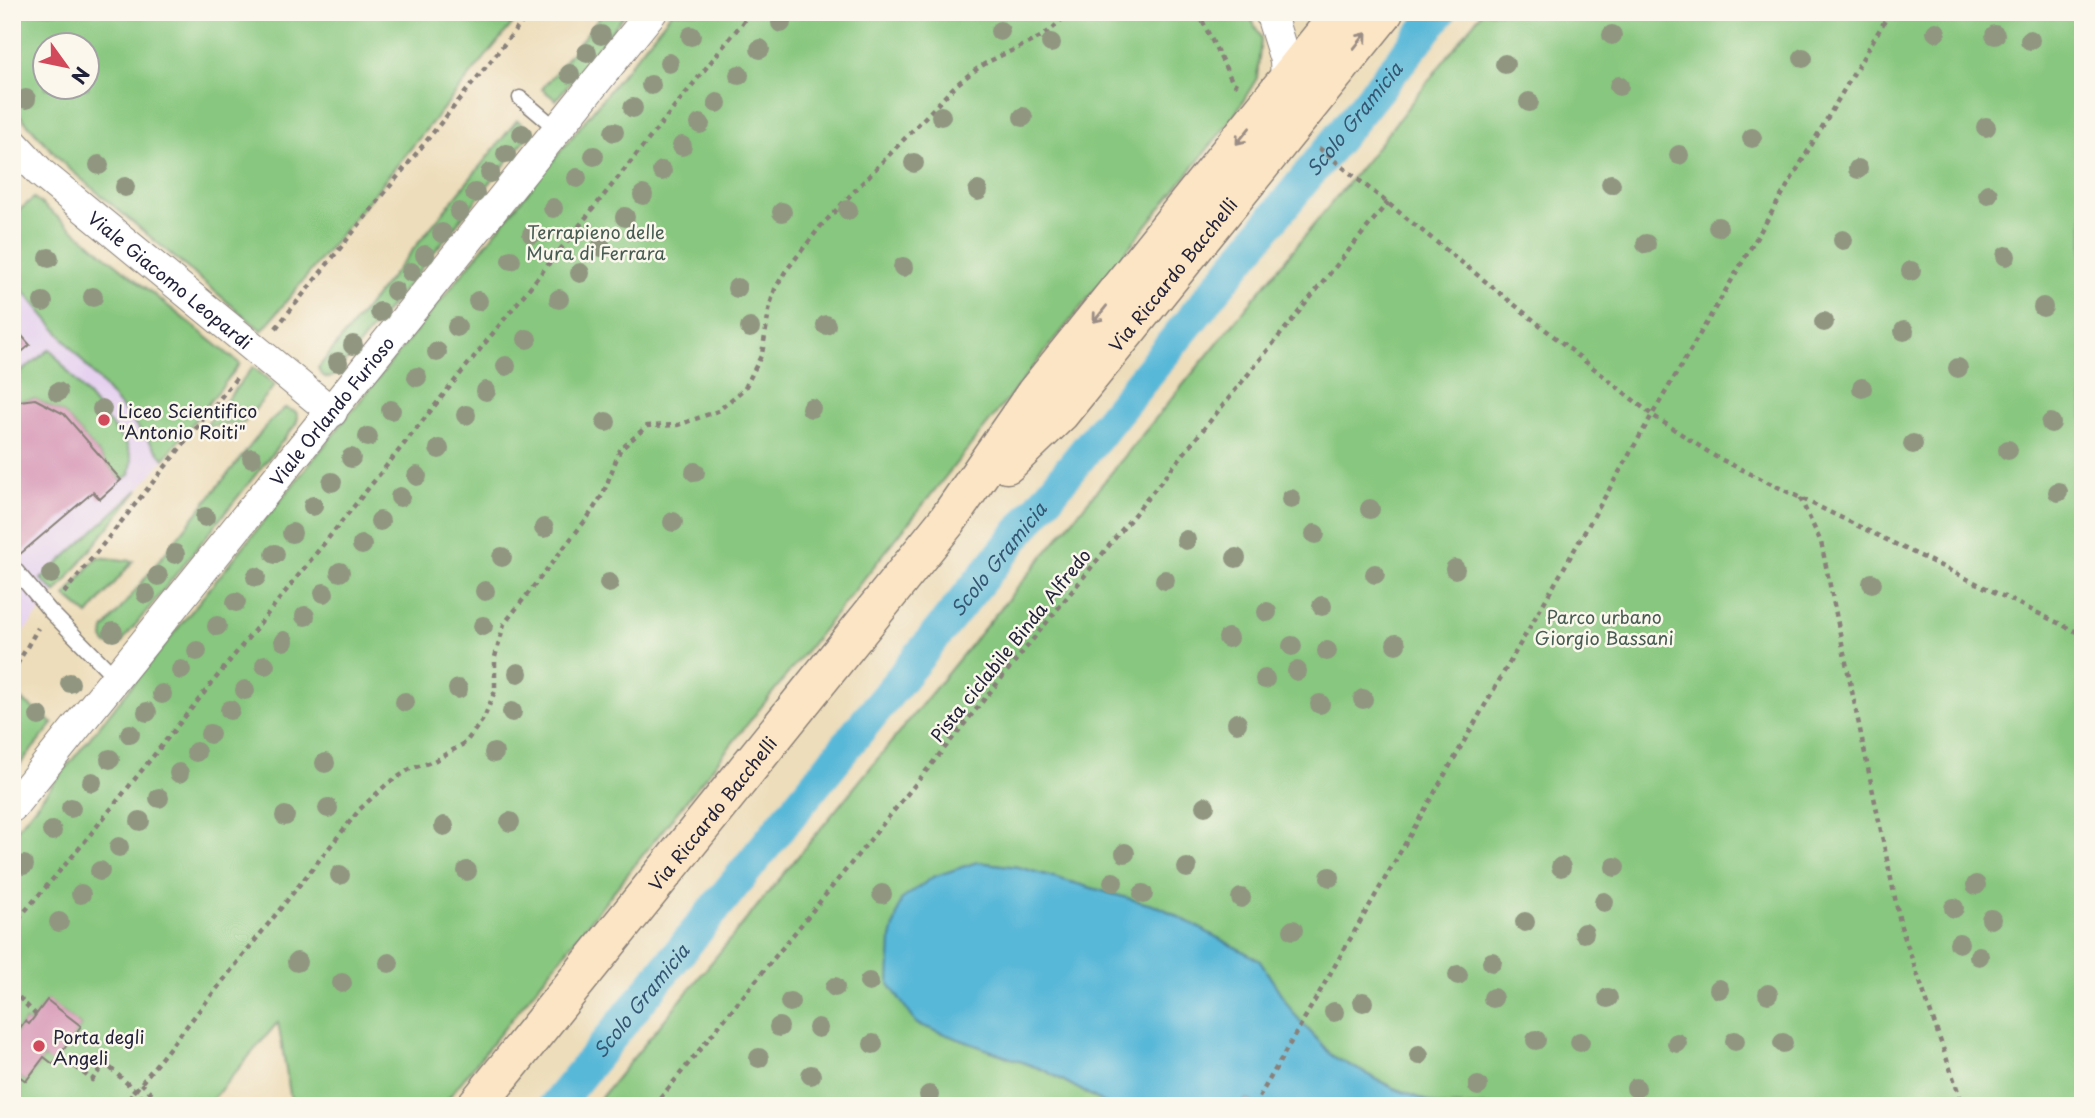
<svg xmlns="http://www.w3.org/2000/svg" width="2095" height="1118" font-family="'Playpen Sans',sans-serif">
	<rect width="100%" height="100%" fill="#fbf7ec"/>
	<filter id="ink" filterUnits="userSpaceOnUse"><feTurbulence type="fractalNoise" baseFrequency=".0143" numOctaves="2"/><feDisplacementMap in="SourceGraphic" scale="14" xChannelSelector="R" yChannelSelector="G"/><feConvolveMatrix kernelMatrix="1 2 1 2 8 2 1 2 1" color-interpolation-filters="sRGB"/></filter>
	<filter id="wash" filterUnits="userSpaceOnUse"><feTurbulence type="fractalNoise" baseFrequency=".00686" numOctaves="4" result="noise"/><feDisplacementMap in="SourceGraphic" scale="28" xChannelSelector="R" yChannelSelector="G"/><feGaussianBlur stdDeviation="1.57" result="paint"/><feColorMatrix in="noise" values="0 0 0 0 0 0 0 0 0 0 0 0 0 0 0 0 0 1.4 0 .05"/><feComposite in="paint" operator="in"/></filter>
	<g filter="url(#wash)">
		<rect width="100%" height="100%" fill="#edddba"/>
		<path fill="#e6d2f0" d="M12 208 226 382 15 643 12 639Z"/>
		<path fill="#88c77f" stroke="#55745d" stroke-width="2" fill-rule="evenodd" d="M12 12H522L262 331 66 166 12 107ZM46 46H88V88H46Z
			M604 12H627L556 100 542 89Z
			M672 12H1248L1261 38 1257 78 1234 116 442 1106H292L278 1022 207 1106H12V1071L26 1081 44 1057 53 1063 81 1026 47 1001 29 1024 25 1021 12 1039V835Z
			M1482 12H2083V1106H1439L1391 1087 1332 1056 1294 1014 1259 960 1162 908 1018 867 978 862 917 1024 1044 1070 1110 1106H594L1365 162Z
			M517 120 532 131 335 375C327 381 321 376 318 368Z
			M34 198 240 364 164 459 12 277V216Z
			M50 349 127 445 132 460 130 475 121 480 64 414 35 399 12 402V379Z
			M253 367 275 385 244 423 205 427Z
			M285 408 296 412 298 418 296 424 121 643 113 646 106 644 103 638 104 630 270 421Z
			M139 489 56 593 41 579Z
			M97 557 133 561 88 615 65 596Z
			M12 692 53 724 12 774Z"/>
		<path fill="#59b8d8" stroke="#3e6d8a" stroke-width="2" d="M977 862 1018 867 1162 908 1259 960 1294 1014 1332 1056 1391 1087 1439 1106H1258L1246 1099 1241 1106H1110L1044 1070 917 1024 889 984 891 938 901 900 933 877Z"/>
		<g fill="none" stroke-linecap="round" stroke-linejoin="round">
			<path stroke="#59b8d8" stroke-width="33" id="s1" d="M555 1106 1440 12"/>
		</g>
		<g id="blocks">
			<path fill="#d694b5" d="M12 325 30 345 12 360Z
				M35 399 64 414 121 480 100 499 93 492 19 555 12 548V402Z
				M47 1000 81 1026 53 1064 44 1057 26 1081 12 1071V1039L25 1021 29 1024Z"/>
		</g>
	</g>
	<g filter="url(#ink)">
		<use href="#blocks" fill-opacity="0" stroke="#88807a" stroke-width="2"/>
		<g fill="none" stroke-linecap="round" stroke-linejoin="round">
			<g stroke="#88807a" stroke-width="17">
				<path id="service" d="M520 98 558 130
					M12 566 50 611 116 678"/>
			</g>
			<g stroke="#88807a" stroke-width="32">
				<g id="minor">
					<path d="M1270 12 1285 60 1286 83"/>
					<path id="s2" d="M12 142 41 173 332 412"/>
					<path id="s3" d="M12 807 652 12"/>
				</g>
			</g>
			<g stroke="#88807a" stroke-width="41">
				<g id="secondary">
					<path id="s4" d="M1007 464 1060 413 1384 12"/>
					<path id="s5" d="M476 1106 947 521 1035 394 1342 12"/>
				</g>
			</g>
			<path stroke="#88807a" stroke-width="4.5" stroke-dasharray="5 5" stroke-linecap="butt" d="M1198 12 1233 83 1237 85
				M1319 148 1652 415 1716 457 2083 635
				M276 328 530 12
				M1800 498 1821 542 1901 927 1963 1106
				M64 593 238 376
				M12 673 38 628
				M12 926 77 851 751 12
				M12 990 36 1015
				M141 1083 165 1106
				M130 1096 140 1106
				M123 1106 360 809 387 784 410 769 434 761 465 743 484 718 495 691V657L504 624 588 517 603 494 620 450 647 426 678 425 718 411 745 388 762 354 770 305 775 289 785 272 820 227 954 87C967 76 979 66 994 59 1021 45 1049 39 1067 12
				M654 1106 1388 202
				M1254 1106 1652 415 1890 12"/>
			<use href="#service" stroke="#fff" stroke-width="14"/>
			<use href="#minor" stroke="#fff" stroke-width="30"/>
			<use href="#secondary" stroke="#fce5c4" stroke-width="38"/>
			<path stroke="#88807a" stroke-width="4.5" stroke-dasharray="5 5" stroke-linecap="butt" d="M60 1054 92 1080 105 1063 152 1106"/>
		</g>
		<g fill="#919681">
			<circle cx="781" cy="23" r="10"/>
			<circle cx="1000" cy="31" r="10"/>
			<circle cx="1936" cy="32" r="10"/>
			<circle cx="601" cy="35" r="10"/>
			<circle cx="1612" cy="35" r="10"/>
			<circle cx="1995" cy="35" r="10"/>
			<circle cx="691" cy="36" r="10"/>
			<circle cx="2030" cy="40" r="10"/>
			<circle cx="1051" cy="43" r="10"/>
			<circle cx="760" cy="49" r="10"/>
			<circle cx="587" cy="53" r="10"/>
			<circle cx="1803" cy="58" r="10"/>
			<circle cx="669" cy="63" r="10"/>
			<circle cx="1505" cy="64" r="10"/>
			<circle cx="570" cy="74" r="10"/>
			<circle cx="739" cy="75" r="10"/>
			<circle cx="651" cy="85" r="10"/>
			<circle cx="1619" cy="86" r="10"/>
			<circle cx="26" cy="99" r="10"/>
			<circle cx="1529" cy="102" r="10"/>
			<circle cx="717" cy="103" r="10"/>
			<circle cx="633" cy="108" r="10"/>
			<circle cx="941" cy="116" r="10"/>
			<circle cx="1023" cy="117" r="10"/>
			<circle cx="700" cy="124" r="10"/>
			<circle cx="1986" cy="127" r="10"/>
			<circle cx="614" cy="132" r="10"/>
			<circle cx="522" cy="134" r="10"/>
			<circle cx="1752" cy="138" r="10"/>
			<circle cx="682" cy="146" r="10"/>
			<circle cx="506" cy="154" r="10"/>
			<circle cx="1679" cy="155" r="10"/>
			<circle cx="594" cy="156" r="10"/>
			<circle cx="914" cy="163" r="10"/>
			<circle cx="99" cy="165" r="10"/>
			<circle cx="1858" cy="169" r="10"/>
			<circle cx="662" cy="171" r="10"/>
			<circle cx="490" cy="173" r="10"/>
			<circle cx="577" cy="178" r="10"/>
			<circle cx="1611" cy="184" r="10"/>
			<circle cx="125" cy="187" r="10"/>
			<circle cx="978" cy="191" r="10"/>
			<circle cx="475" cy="193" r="10"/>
			<circle cx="1988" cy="194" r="10"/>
			<circle cx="643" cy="195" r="10"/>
			<circle cx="553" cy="208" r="10"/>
			<circle cx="848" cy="210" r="10"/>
			<circle cx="459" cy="212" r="10"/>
			<circle cx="782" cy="212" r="10"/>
			<circle cx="625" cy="217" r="10"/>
			<circle cx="1718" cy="227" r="10"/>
			<circle cx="442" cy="233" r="10"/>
			<circle cx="532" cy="234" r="10"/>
			<circle cx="1843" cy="240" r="10"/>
			<circle cx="1646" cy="244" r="10"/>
			<circle cx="601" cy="247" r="10"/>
			<circle cx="425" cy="255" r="10"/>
			<circle cx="2006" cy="256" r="10"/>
			<circle cx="49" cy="258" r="10"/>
			<circle cx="511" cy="260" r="10"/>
			<circle cx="903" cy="267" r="10"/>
			<circle cx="1911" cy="271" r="10"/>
			<circle cx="411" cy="272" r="10"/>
			<circle cx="580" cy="273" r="10"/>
			<circle cx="737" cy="288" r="10"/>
			<circle cx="395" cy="291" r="10"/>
			<circle cx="93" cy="297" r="10"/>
			<circle cx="559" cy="299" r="10"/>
			<circle cx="478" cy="301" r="10"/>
			<circle cx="43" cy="302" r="10"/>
			<circle cx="2043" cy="307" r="10"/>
			<circle cx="380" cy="312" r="10"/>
			<circle cx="1824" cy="322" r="10"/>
			<circle cx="826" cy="325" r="10"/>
			<circle cx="457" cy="327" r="10"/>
			<circle cx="750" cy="328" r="10"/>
			<circle cx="1904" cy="331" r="10"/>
			<circle cx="527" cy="339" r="10"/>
			<circle cx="353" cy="345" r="10"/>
			<circle cx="437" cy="352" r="10"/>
			<circle cx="338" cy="362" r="10"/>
			<circle cx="506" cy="366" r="10"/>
			<circle cx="1958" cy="368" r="10"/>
			<circle cx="417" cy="377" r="10"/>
			<circle cx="1862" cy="388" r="10"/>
			<circle cx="486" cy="391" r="10"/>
			<circle cx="58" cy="392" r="10"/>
			<circle cx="811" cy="408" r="10"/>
			<circle cx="102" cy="409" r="10"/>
			<circle cx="391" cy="410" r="10"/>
			<circle cx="466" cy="415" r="10"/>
			<circle cx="606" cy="422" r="10"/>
			<circle cx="2051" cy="423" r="10"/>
			<circle cx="368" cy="437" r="10"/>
			<circle cx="1913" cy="444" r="10"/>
			<circle cx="439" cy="449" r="10"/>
			<circle cx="2008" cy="450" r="10"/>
			<circle cx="252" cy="458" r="10"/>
			<circle cx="351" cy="458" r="10"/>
			<circle cx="695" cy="472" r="10"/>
			<circle cx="417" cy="476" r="10"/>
			<circle cx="332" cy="482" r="10"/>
			<circle cx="2058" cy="492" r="10"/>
			<circle cx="400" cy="497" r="10"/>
			<circle cx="1291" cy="499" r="10"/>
			<circle cx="313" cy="506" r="10"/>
			<circle cx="1370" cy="509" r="10"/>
			<circle cx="205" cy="517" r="10"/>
			<circle cx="380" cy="521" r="10"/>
			<circle cx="673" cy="522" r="10"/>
			<circle cx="544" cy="528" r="10"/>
			<circle cx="292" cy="533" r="10"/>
			<circle cx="1315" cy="534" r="10"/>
			<circle cx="1186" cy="540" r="10"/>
			<circle cx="362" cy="545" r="10"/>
			<circle cx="175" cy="554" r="10"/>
			<circle cx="275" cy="554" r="10"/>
			<circle cx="502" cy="557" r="10"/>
			<circle cx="1236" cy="558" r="10"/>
			<circle cx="1455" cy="569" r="10"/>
			<circle cx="340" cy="572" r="10"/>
			<circle cx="51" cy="574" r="10"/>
			<circle cx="1375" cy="574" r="10"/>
			<circle cx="158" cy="576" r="10"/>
			<circle cx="256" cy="577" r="10"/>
			<circle cx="1165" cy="580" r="10"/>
			<circle cx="609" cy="583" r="10"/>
			<circle cx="1872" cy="583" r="10"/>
			<circle cx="485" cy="591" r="10"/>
			<circle cx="324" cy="593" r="10"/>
			<circle cx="146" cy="594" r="10"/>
			<circle cx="236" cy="602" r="10"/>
			<circle cx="1322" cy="606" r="10"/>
			<circle cx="1267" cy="612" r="10"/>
			<circle cx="305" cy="616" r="10"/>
			<circle cx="217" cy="626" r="10"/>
			<circle cx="483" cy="626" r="10"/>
			<circle cx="113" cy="632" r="10"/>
			<circle cx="1228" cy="638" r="10"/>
			<circle cx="284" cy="641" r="10"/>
			<circle cx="1396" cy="644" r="10"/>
			<circle cx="1292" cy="646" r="10"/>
			<circle cx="197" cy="651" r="10"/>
			<circle cx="1327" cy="651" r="10"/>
			<circle cx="265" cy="665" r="10"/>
			<circle cx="181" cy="670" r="10"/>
			<circle cx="1297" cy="671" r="10"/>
			<circle cx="518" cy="673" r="10"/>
			<circle cx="1265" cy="679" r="10"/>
			<circle cx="70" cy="683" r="10"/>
			<circle cx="458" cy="689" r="10"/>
			<circle cx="245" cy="690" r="10"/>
			<circle cx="162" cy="694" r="10"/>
			<circle cx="1363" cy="699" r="10"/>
			<circle cx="405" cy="702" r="10"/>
			<circle cx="1320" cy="704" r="10"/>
			<circle cx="230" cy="710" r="10"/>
			<circle cx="147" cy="712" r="10"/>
			<circle cx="512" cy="712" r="10"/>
			<circle cx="39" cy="716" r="10"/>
			<circle cx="1237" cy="723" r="10"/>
			<circle cx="130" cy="734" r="10"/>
			<circle cx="210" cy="734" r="10"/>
			<circle cx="196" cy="752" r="10"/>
			<circle cx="494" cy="753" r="10"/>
			<circle cx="110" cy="759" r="10"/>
			<circle cx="325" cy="763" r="10"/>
			<circle cx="179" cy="773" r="10"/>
			<circle cx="92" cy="782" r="10"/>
			<circle cx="159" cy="798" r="10"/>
			<circle cx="1205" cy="806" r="10"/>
			<circle cx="71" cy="808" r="10"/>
			<circle cx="328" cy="808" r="10"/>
			<circle cx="285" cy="816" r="10"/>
			<circle cx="140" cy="821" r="10"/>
			<circle cx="510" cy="822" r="10"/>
			<circle cx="444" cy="826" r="10"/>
			<circle cx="52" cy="831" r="10"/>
			<circle cx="119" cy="847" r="10"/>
			<circle cx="1125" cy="853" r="10"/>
			<circle cx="24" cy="865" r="10"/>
			<circle cx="1561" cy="867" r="10"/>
			<circle cx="1615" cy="867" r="10"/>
			<circle cx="1187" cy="868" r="10"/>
			<circle cx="100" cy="871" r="10"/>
			<circle cx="467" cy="871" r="10"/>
			<circle cx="340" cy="875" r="10"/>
			<circle cx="1330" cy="877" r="10"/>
			<circle cx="1113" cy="882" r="10"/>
			<circle cx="1976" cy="885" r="10"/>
			<circle cx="81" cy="894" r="10"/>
			<circle cx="882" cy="894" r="10"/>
			<circle cx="1143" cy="894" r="10"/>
			<circle cx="1241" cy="898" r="10"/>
			<circle cx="1604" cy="902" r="10"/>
			<circle cx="1954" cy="908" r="10"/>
			<circle cx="1991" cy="919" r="10"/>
			<circle cx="59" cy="922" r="10"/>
			<circle cx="1525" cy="922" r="10"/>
			<circle cx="1293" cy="930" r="10"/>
			<circle cx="1584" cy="933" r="10"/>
			<circle cx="1959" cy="943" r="10"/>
			<circle cx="1979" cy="956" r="10"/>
			<circle cx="297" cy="962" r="10"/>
			<circle cx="1492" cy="962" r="10"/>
			<circle cx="389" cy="963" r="10"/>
			<circle cx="1458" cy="975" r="10"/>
			<circle cx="869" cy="982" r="10"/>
			<circle cx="342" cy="983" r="10"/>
			<circle cx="835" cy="987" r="10"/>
			<circle cx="1719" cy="989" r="10"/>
			<circle cx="1768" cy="994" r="10"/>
			<circle cx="1493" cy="998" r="10"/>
			<circle cx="1608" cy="998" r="10"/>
			<circle cx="790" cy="1002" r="10"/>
			<circle cx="1363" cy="1002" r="10"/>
			<circle cx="1334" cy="1012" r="10"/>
			<circle cx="779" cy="1027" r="10"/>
			<circle cx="818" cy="1028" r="10"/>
			<circle cx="1536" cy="1040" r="10"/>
			<circle cx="1735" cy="1041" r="10"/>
			<circle cx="1580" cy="1042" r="10"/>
			<circle cx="1677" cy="1043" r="10"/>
			<circle cx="1783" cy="1043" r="10"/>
			<circle cx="873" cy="1044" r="10"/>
			<circle cx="1419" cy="1055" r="10"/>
			<circle cx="759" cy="1058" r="10"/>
			<circle cx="811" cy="1075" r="10"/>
			<circle cx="1478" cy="1086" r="10"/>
			<circle cx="1636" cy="1088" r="10"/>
			<circle cx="929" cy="1095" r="10"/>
		</g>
		<defs><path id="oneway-shaft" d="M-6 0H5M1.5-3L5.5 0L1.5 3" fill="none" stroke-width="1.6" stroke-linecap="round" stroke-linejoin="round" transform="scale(1.75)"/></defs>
		<g stroke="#9a8d86">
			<use href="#oneway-shaft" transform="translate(1360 41) rotate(-51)"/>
			<use href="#oneway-shaft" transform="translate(1243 136) rotate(129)"/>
			<use href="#oneway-shaft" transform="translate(1100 314) rotate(129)"/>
		</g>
	</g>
	<g fill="#d1495b" stroke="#fbf7ec" stroke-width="2.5">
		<circle cx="104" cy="420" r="7"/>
		<circle cx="39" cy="1046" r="7"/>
	</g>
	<g text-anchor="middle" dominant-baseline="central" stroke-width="5" stroke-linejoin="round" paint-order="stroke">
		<g font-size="18" fill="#465c53" stroke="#fbf7ec">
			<text x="596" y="231">Terrapieno delle<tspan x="596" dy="21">Mura di Ferrara</tspan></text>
			<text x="1604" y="616">Parco urbano<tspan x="1604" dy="21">Giorgio Bassani</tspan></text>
		</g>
		<g font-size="18" fill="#22223b" stroke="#fbf7ec">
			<text stroke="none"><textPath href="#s4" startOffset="252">Via Riccardo Bacchelli</textPath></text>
			<text stroke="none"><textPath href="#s2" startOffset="210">Viale Giacomo Leopardi</textPath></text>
			<text stroke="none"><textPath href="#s3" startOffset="509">Viale Orlando Furioso</textPath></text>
			<text transform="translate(1010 645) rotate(-51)">Pista ciclabile Binda Alfredo</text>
			<text stroke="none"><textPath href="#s5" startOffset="376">Via Riccardo Bacchelli</textPath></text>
		</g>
		<g font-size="18" fill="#22223b" stroke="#fbf7ec" text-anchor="start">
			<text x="118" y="410">Liceo Scientifico<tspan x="118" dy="21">"Antonio Roiti"</tspan></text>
			<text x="53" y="1036">Porta degli<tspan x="53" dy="21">Angeli</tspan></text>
		</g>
		<g font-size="19" font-style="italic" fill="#355672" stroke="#fbf7ec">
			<text stroke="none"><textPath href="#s1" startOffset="1270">Scolo Gramicia</textPath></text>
			<text stroke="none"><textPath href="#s1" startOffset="704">Scolo Gramicia</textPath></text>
			<text stroke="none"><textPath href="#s1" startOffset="136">Scolo Gramicia</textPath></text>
		</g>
	</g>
	<rect width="2095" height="1118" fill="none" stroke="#fbf7ec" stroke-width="42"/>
	<g transform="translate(66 66) rotate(123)"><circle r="33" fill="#fbf7ec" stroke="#a4a2a5" stroke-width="2"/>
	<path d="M0-5L12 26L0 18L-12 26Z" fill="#d1495b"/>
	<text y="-10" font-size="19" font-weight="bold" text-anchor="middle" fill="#22223b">N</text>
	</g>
</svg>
